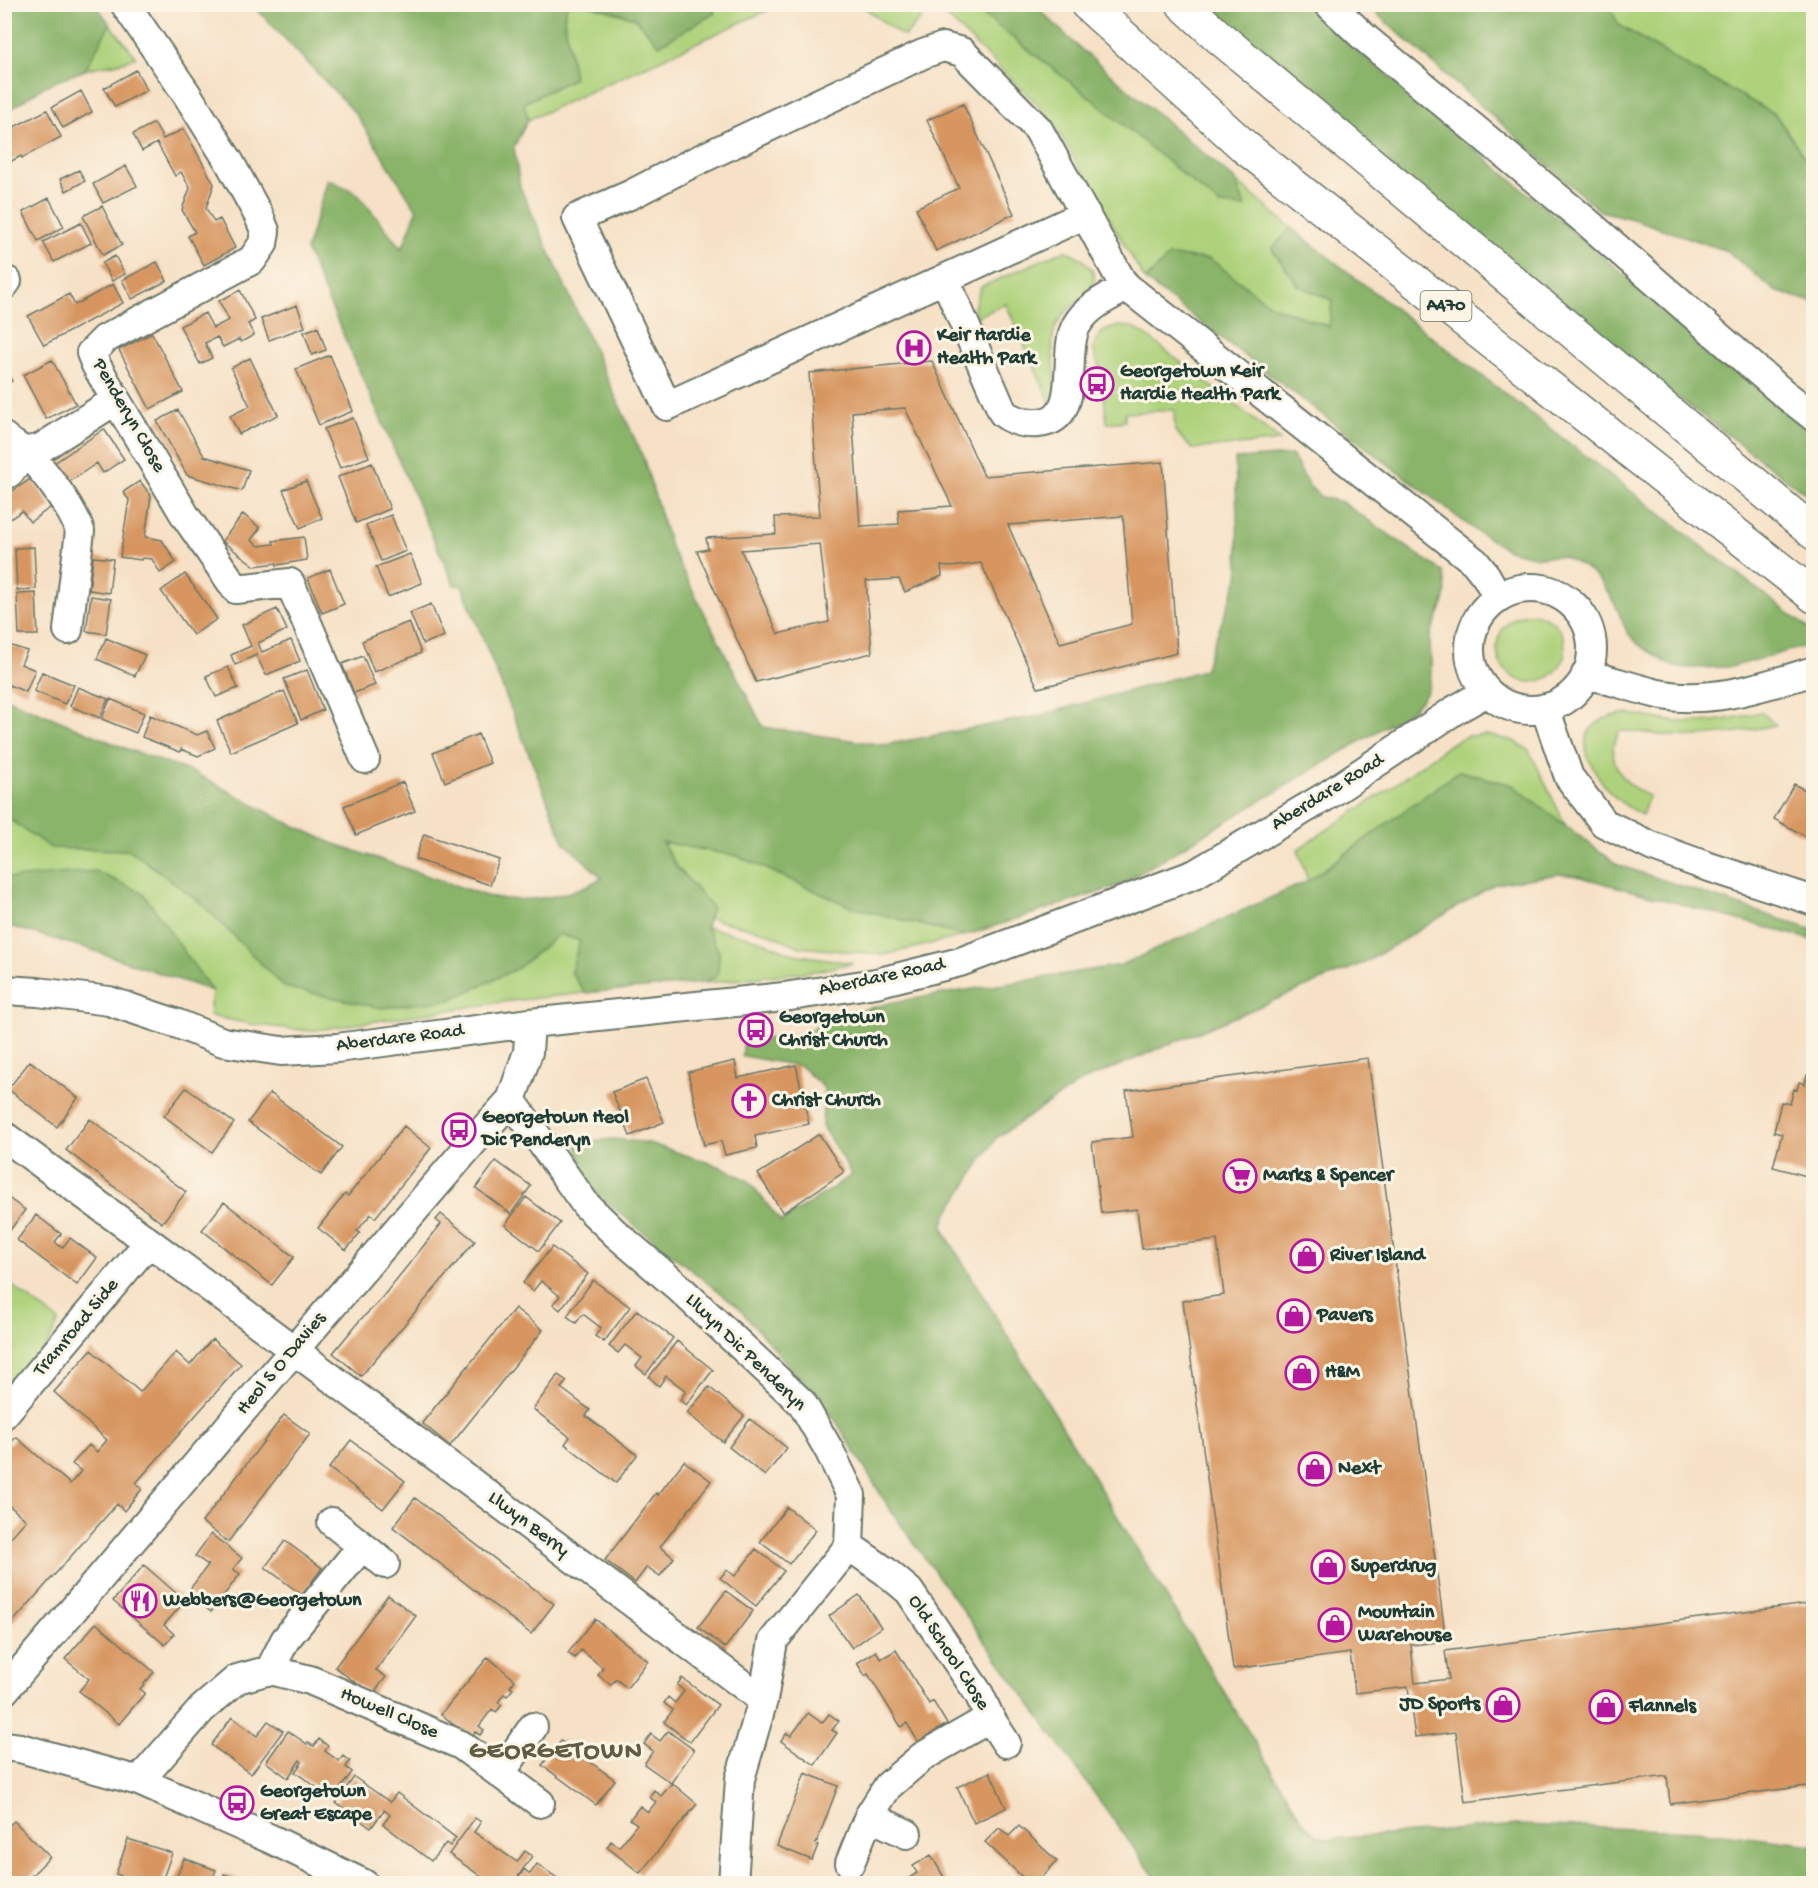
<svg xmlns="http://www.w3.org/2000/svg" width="1818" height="1888" font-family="'Gochi Hand',sans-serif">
	<rect width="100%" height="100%" fill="#fcf5e5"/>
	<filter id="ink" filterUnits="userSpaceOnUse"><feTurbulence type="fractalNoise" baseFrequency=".0167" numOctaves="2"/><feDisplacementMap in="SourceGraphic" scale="12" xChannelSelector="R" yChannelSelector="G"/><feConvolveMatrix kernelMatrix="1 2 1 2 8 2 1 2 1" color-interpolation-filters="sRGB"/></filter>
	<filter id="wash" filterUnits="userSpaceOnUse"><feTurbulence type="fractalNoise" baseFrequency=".008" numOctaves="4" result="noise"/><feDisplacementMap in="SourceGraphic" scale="24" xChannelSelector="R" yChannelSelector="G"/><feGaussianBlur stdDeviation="1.35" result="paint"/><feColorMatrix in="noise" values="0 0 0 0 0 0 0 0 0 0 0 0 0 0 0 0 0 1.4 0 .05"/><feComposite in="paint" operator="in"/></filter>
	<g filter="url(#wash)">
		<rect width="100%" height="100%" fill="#f6e1c6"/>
		<path fill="#aed27b" stroke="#668858" stroke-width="1.5" d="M567 5H589L635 18 715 13 710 5H779L528 120 524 103 574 78 564 19Z
			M861 5H971L1093 100 1245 206 1235 180 1291 228 1272 249 1299 286 1332 300 1330 327 1270 305 1210 259 1169 256 1145 280 1056 127 1035 102 943 13 931 7 905 36 898 33Z
			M1608 5H1813V169L1775 114 1683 64 1619 25Z
			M110 24 136 57C119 66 102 64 85 70Z
			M1065 251C1075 253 1081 257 1088 265 1092 269 1096 275 1094 282 1089 298 1060 308 1054 332 1049 351 1057 370 1055 389 1055 393 1052 398 1050 402L1006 304 976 317 974 307 981 287 1055 254Z
			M1118 326 1132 327 1146 335 1281 441 1192 449 1175 431 1174 410 1125 413V421L1107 423 1101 371 1093 350 1097 338 1104 331Z
			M1497 648a34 34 0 1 1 68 0a34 34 0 1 1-68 0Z
			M1761 712 1776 725C1741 732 1707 738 1671 736 1654 735 1637 730 1620 731 1618 736 1613 743 1613 749 1613 772 1630 788 1649 796L1642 815C1613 800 1604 789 1589 760 1585 750 1584 738 1591 729 1616 700 1652 722 1683 722 1710 723 1734 719 1761 712Z
			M1487 735 1514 741 1529 750 1566 826 1512 785 1459 771 1308 881 1298 849 1383 793 1452 743 1467 736Z
			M5 816 51 848 130 850 201 903 285 987 518 968 559 934 580 941 571 972 585 993 502 1002 310 1031 257 1025 209 1016 212 991 5 876Z
			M661 842 738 856 849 906 964 936 884 955 801 947 765 932 708 918 711 907 676 866Z
			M706 927 756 939 793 954 853 963 816 971 704 983 718 975 719 952Z
			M6 1281 59 1321 48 1344 5 1396 4 1282Z"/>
		<path fill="#8ab46b" stroke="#547850" stroke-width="1.5" d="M5 4 96 5 110 24 85 70 45 86 5 113Z
			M253 5H567L564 19 574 78 524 103 528 120 514 147 520 187 643 457 670 546 763 727 884 745 1037 716 1204 670 1239 575 1235 459 1292 455 1309 486 1321 497 1342 502 1443 572C1452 605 1436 610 1430 638 1429 644 1431 651 1431 657 1432 686 1430 694 1408 713L1118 886 964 936 849 906 738 856 662 842 676 866 712 907 706 927 719 952 718 975 704 983 585 993 571 972 580 941 559 934 518 968 450 1000 381 1008 284 987 201 903 130 850 51 848 5 816V698L127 749 195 773 282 820 332 843 486 896C526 904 566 898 602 878L564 842 462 586 454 585 306 250 328 179 357 193 402 249 417 210 355 113Z
			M589 5H710L715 13 659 45 635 18Z
			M971 5H1035L1074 43 1235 180 1245 207 1220 205 1093 100Z
			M1200 5H1304L1813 434V499L1560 309Z
			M1367 5H1608L1619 25 1683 64 1775 114 1813 169V302L1775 291 1727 251 1633 219 1600 211Z
			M1291 228 1813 632V644L1731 667 1686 668 1670 665 1639 645 1627 632 1616 606 1602 583 1586 568 1562 556 1538 557 1508 550 1476 531 1145 280 1169 256 1210 259 1270 305 1329 327 1332 300 1299 286 1272 249Z
			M1459 771 1512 785 1618 865 1813 930V940L1577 876 1559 874 1495 884 1368 961 1082 1081 996 1138 946 1216 943 1226 946 1235 1304 1823 1316 1835 1330 1839 1518 1825 1696 1831 1813 1845V1883H1159L891 1511 834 1418 739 1308 586 1186 576 1142 614 1139 649 1143 722 1167 749 1181 781 1222 852 1175 822 1126 824 1088 800 1066 742 1056 744 1041 798 1035 845 1015 893 1002 1121 965 1308 881Z
			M95 871 143 893 212 991 86 948 5 925V876L11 878Z"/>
		<g id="blocks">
			<path fill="#d7955e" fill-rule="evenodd" d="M136 70 147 90 115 107 104 88Z
				M81 91 92 112 63 128 52 107Z
				M963 104 1014 214 936 251 916 208 959 188 927 120Z
				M47 110 61 137 22 158 21 156 4 165V141L11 138 8 130Z
				M154 123 163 139 184 129 214 184 206 208 214 222 220 219 235 248 204 265 188 236 195 232 182 210 190 188 181 172 175 176 157 143 142 151 133 134Z
				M126 166 137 186 103 203 93 184Z
				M79 170 85 181 66 191 60 179Z
				M49 198 64 227 38 241 23 212Z
				M102 206 122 245 103 255 83 216Z
				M81 223 91 243 54 262 43 242Z
				M115 256 125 274 112 281 102 263Z
				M157 262 167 281 132 299 122 280Z
				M113 284 123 303 44 345 28 316 69 294 75 305Z
				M240 290 255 320 248 324 254 335 241 342 239 339 223 347 217 337 205 343 212 358 200 364 180 326 205 313 213 328 229 320 219 301Z
				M297 305 305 327 269 340 261 319Z
				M318 327 326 350 312 355 304 332Z
				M152 333 183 392 150 409 119 350Z
				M330 355 353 411 319 425 296 369Z
				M250 358 278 415 239 434 230 416 250 406 231 368Z
				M52 360 76 404 46 419 23 375Z
				M932 361 984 476 1163 462 1177 653 1038 688 981 563 951 567 941 566 942 576 905 592 899 579 866 581 872 653 756 682 697 551 708 549 706 538 776 534 775 517 820 516 809 373ZM905 408 952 506 898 510 899 524 860 526 852 412ZM1123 516 1132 624 1060 643 1008 525ZM820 544 829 622 778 634 741 550Z
				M4 367 12 381 4 386Z
				M178 410 204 456 249 470 242 491 187 475 157 421Z
				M353 418 369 457 340 468 324 429Z
				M104 429 124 459 103 473 97 463 63 486 50 466Z
				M372 463 390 509 356 523 338 477Z
				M32 478 51 507 30 522 22 511 4 523V497Z
				M140 481 151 496 145 537 162 540 176 562 160 573 152 559 142 558 141 560 120 557 129 500 123 492Z
				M306 481 322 518 300 528 283 490Z
				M243 514 260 528 251 540 259 546 274 544 273 541 304 537 307 560 277 565V563L255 566 222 541Z
				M391 515 406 551 381 561 366 525Z
				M34 547 36 589 17 590 15 548Z
				M410 554 422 583 388 597 376 567Z
				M93 557 113 559 109 593 89 590Z
				M330 569 344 604 322 613 308 578Z
				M185 574 217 619 193 635 161 591Z
				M36 593 38 635H19L17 594Z
				M91 596 111 599 106 634 86 631Z
				M431 604 444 636 423 644 410 613Z
				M277 609 287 630 258 643 262 652 291 640 300 661 266 675 256 655 235 665 231 655 251 646 242 625Z
				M409 622 421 653 374 672 362 641Z
				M106 638 145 655 135 676 97 659Z
				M9 645 27 651 21 664 35 670 26 692 4 683V657Z
				M363 656 375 685 354 693 342 664Z
				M228 667 238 688 216 697 206 676Z
				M307 670 323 710 301 720 284 679Z
				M42 672 74 685 65 704 34 691Z
				M78 687 108 699 100 718 70 706Z
				M284 691 298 723 231 752 217 721Z
				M110 699 144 713 136 733 102 719Z
				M150 715 197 735 207 731 215 748 198 756 181 749 180 752 142 737Z
				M478 734 490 763 445 782 433 753Z
				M403 782 415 811 356 835 344 806Z
				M1794 784 1814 795V841L1774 819Z
				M424 834 499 860 490 885 415 859Z
				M1368 1058 1446 1641 1411 1645 1415 1683 1449 1679 1445 1651 1814 1603V1785L1670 1804 1667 1776 1465 1802 1456 1732 1415 1737 1408 1687 1355 1693 1350 1653 1233 1669 1183 1301 1224 1295 1217 1240 1142 1249 1137 1209 1101 1213 1092 1142 1133 1137 1126 1091Z
				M30 1061 78 1098 57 1127 8 1089Z
				M735 1061 738 1078 796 1065 809 1124 755 1136 757 1148 725 1155 721 1141 704 1145 688 1072Z
				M1807 1075 1814 1077V1178L1773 1167 1782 1134 1774 1132 1781 1102 1790 1104 1794 1089 1797 1090 1799 1082 1805 1084Z
				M646 1079 664 1122 630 1136 612 1092Z
				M186 1088 234 1123 212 1152 164 1116Z
				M270 1093 342 1147 321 1175 248 1122Z
				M90 1119 186 1192 162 1223 66 1150Z
				M404 1126 431 1148 375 1218 371 1214 357 1231 360 1233 346 1250 318 1228 345 1194 348 1196Z
				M819 1134 844 1172 783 1213 758 1174Z
				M496 1161 531 1186 511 1214 476 1188Z
				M4 1195 25 1210 8 1233 4 1231Z
				M526 1197 560 1223 539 1251 505 1225Z
				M224 1202 294 1257 272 1285 202 1230Z
				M441 1214 475 1241 361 1376 333 1353 360 1320 376 1305 441 1224 436 1220Z
				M36 1215 61 1234 55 1242 62 1248 70 1238 97 1258 77 1285 17 1240Z
				M552 1247 588 1274 560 1310 553 1304 560 1296 541 1281 533 1291 523 1283Z
				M593 1280 630 1307 604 1342 595 1336 601 1328 583 1314 576 1323 567 1316Z
				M515 1308 543 1330 450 1446 422 1423Z
				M637 1310 673 1338 646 1374 636 1366 642 1358 625 1345 618 1353 609 1346Z
				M212 1339 241 1364 136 1483 142 1489 124 1511 117 1504 12 1623 4 1616V1579L9 1574 4 1570V1545L26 1520 4 1501V1450L16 1437 70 1484 81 1471 72 1464 89 1445 97 1452 107 1440 54 1392 91 1350 140 1392 176 1352 190 1365Z
				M677 1341 713 1370 686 1405 680 1400 686 1391 666 1376 659 1386 649 1377Z
				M558 1375 567 1381 561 1388 590 1410 586 1416 637 1455 616 1483 565 1444 570 1437 533 1409Z
				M709 1387 744 1416 723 1442 687 1413Z
				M284 1415 310 1434 228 1542 202 1522Z
				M750 1419 787 1448 765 1476 729 1447Z
				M351 1440 405 1481 383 1509 329 1468Z
				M684 1461 711 1481 660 1547 674 1558 660 1576 647 1567 635 1583 605 1560 656 1493 658 1495Z
				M415 1498 554 1604 531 1634 393 1527Z
				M787 1507 816 1530 789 1564 760 1542Z
				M211 1534 242 1558 233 1569 240 1574 211 1612 187 1593 208 1565 195 1556Z
				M285 1541 322 1568 302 1595 265 1567Z
				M756 1549 784 1571 756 1606 720 1578 727 1570 735 1576Z
				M144 1565 185 1601 164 1625 174 1634 165 1645 113 1601Z
				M726 1591 753 1611 725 1648 698 1627Z
				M388 1595 416 1616 376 1670 386 1677 372 1695 335 1667Z
				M859 1595 881 1627 852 1648 829 1616Z
				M595 1619 648 1661 627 1688 616 1679 611 1685 598 1675 603 1668 581 1650 575 1658 568 1653Z
				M96 1623 154 1672 140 1689 145 1693 119 1724 79 1691 89 1679 65 1659Z
				M896 1650 929 1704 933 1701 947 1724 918 1742 907 1723 901 1727 868 1674 865 1676 857 1663 876 1651 881 1659Z
				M488 1657 515 1680 510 1687 513 1689 507 1696 504 1694 498 1702 502 1705 496 1712 492 1709 479 1726 484 1730 480 1735 475 1732 470 1738 441 1714Z
				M682 1678 718 1705 690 1742 664 1722 673 1710 664 1703 668 1697 675 1703 684 1691 677 1685Z
				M808 1713 822 1723 829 1714 839 1721 832 1730 837 1733 815 1765 781 1741 787 1733 791 1736Z
				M232 1717 257 1736 268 1721 283 1731 251 1774 211 1745Z
				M288 1731 307 1744 308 1743 314 1746 319 1739 328 1746 325 1751 339 1761 343 1756 350 1761 346 1767 352 1772 333 1799 295 1772 302 1762 300 1760 288 1778 266 1762Z
				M668 1731 694 1750 671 1783 644 1764 653 1751 644 1744 651 1734 660 1741Z
				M561 1741 615 1780 596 1805 542 1765Z
				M990 1772 1006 1808 974 1823 957 1787Z
				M805 1773 838 1786 816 1844 818 1845 812 1860 777 1846Z
				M354 1777 390 1802 397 1793 456 1838 450 1846 446 1843 431 1861 383 1824 390 1815 384 1810 371 1828 336 1803Z
				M672 1783 697 1804 640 1873 607 1847 611 1841 619 1847 637 1824 630 1819 640 1806 648 1812 656 1802 649 1797 654 1790 661 1796Z
				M475 1818 481 1822 474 1832 517 1862 525 1851 532 1856 513 1884H492L449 1854Z
				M14 1821 50 1857 23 1884H9L4 1879V1830Z
				M1019 1826 1057 1861 1035 1884H1030L985 1842 999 1828 1009 1836Z
				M128 1839 172 1853 161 1884H144L116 1874Z
				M931 1855 948 1884H900L917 1873 913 1866Z
				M184 1858 216 1870 211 1884H174Z
				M537 1864 566 1884H522L524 1881 519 1877 524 1869 530 1874Z
				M224 1874 249 1883V1884H220Z"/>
		</g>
	</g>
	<g filter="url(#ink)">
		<use href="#blocks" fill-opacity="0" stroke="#6a7667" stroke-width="1.5"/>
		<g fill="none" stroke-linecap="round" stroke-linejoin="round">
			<g stroke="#6a7667" stroke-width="32">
				<path id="street" d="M125 4 186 93 230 163 259 216 265 231 263 244 252 260 105 339 91 353 96 365 116 400 186 517 236 589 290 583 365 759
					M1329 4 1365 38 1587 222 1782 392 1814 417
					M1086 214 667 406 577 218 632 194 690 164 923 54 943 47 962 52 1038 129 1121 280 1127 287 1475 562 1486 576 1498 597
					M945 279 1003 413C1013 421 1024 424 1038 423 1084 420 1061 355 1076 326 1087 306 1108 297 1127 287
					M4 285 7 281
					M4 437C10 443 17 446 23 451 42 466 73 509 80 531L68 630
					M4 476 10 472 24 452 41 448 116 400
					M1470 649a61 61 0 1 1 122 0a61 61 0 1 1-122 0Z
					M1586 674C1610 680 1634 688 1658 694 1711 705 1764 686 1814 671
					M1545 708 1569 777 1604 823 1651 846 1703 865 1814 901
					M4 990 38 992 109 1001 178 1024 223 1042 281 1051 337 1048 530 1023 784 997 876 983 960 962 1195 874 1328 795 1455 710 1487 692
					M511 1100 586 1205 615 1233 677 1286 802 1403 829 1450 851 1495 849 1546 773 1641 763 1700 740 1779 733 1884
					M4 1136 149 1242 763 1700
					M4 1414 149 1242
					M332 1522 385 1564
					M849 1546 885 1571 909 1591 979 1694 990 1718 1006 1743
					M270 1670 285 1640 362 1546
					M4 1691 294 1350 478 1136 511 1100 528 1052 530 1023
					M4 1746 20 1748 139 1781 273 1840 364 1884
					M500 1774 533 1727
					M139 1781 202 1709 237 1679 270 1670 310 1680 461 1745 540 1803
					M869 1816 907 1834
					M850 1863 869 1816 888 1786 922 1757 990 1718"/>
			</g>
			<g stroke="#6a7667" stroke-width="36">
				<path id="highway" d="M1087 4 1246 148 1814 596
					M1183 4 1219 37 1814 533"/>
			</g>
			<use href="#street" stroke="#fff" stroke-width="28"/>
			<use href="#highway" stroke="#fff" stroke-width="33"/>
		</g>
	</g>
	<defs>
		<g id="hospital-ring" transform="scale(1.725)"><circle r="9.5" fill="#fcf5e5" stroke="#b5179e" stroke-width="1.5"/><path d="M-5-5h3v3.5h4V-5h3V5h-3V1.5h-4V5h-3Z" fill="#b5179e"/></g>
		<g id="bus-ring" transform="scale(1.725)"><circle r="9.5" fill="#fcf5e5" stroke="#b5179e" stroke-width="1.5"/><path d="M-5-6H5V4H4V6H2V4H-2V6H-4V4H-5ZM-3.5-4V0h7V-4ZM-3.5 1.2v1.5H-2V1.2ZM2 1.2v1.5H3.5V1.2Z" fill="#b5179e"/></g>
		<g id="church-ring" transform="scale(1.725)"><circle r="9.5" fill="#fcf5e5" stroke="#b5179e" stroke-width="1.5"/><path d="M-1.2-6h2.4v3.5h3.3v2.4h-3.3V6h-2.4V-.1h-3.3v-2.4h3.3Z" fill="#b5179e"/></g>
		<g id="supermarket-ring" transform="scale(1.725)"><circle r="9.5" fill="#fcf5e5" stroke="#b5179e" stroke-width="1.5"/><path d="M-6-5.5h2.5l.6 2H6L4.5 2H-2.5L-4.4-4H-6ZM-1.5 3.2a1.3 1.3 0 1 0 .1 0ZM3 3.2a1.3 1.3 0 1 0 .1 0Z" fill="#b5179e"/></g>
		<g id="shop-ring" transform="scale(1.725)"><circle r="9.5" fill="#fcf5e5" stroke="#b5179e" stroke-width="1.5"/><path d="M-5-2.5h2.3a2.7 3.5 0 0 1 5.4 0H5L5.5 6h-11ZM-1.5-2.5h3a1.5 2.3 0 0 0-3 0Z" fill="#b5179e"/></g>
		<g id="restaurant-ring" transform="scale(1.725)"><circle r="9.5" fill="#fcf5e5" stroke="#b5179e" stroke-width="1.5"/><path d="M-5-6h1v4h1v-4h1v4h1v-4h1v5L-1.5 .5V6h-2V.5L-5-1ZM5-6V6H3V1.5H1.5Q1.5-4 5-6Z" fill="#b5179e"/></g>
	</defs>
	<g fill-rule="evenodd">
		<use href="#hospital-ring" x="914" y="348"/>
		<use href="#bus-ring" x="1097" y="384"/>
		<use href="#bus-ring" x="756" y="1030"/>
		<use href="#church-ring" x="749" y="1101"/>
		<use href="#bus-ring" x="459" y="1130"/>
		<use href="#supermarket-ring" x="1240" y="1176"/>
		<use href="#shop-ring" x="1307" y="1256"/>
		<use href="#shop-ring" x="1294" y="1316"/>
		<use href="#shop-ring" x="1302" y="1373"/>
		<use href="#shop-ring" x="1315" y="1469"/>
		<use href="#shop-ring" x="1328" y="1567"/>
		<use href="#restaurant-ring" x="140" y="1601"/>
		<use href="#shop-ring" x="1335" y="1625"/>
		<use href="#shop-ring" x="1503" y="1705"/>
		<use href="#shop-ring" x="1606" y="1707"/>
		<use href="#bus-ring" x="237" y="1803"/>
	</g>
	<g text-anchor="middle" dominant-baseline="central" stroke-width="6" stroke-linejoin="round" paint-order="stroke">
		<rect fill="#fcf5e5" stroke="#617469" stroke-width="1.5" x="1420.5" y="291" width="51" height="30" rx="4.5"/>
		<g font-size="18" font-weight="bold" fill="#1f3d34">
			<text x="1446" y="306">A470</text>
		</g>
		<g font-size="20" font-weight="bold" fill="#1f3d34" stroke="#fcf5e5" text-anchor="start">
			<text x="937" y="336">Keir Hardie<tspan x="937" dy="23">Health Park</tspan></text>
			<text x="1120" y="372">Georgetown Keir<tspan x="1120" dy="23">Hardie Health Park</tspan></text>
			<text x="779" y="1018">Georgetown<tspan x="779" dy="23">Christ Church</tspan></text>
			<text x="772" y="1101">Christ Church</text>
			<text x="482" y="1118">Georgetown Heol<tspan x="482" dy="23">Dic Penderyn</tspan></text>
			<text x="1263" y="1176">Marks &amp; Spencer</text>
			<text x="1330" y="1256">River Island</text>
			<text x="1317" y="1316">Pavers</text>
			<text x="1325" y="1373">H&amp;M</text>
			<text x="1338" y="1469">Next</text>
			<text x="1351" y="1567">Superdrug</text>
			<text x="163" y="1601">Webbers@Georgetown</text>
			<text x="1358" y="1613">Mountain<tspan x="1358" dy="23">Warehouse</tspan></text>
			<text x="1480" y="1705" text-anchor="end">JD Sports</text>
			<text x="1629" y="1707">Flannels</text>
			<text x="260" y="1792">Georgetown<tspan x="260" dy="23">Great Escape</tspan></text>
		</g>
		<g font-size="20" fill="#1f3d34" stroke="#fcf5e5">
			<text transform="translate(128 416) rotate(60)">Penderyn Close</text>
			<text transform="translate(1328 793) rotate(-32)">Aberdare Road</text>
			<text transform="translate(882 978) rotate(-12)">Aberdare Road</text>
			<text transform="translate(400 1039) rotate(-7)">Aberdare Road</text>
			<text transform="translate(77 1328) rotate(-50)">Tramroad Side</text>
			<text transform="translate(745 1353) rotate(44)">Llwyn Dic Penderyn</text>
			<text transform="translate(282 1364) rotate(-50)">Heol S O Davies</text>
			<text transform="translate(528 1525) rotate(37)">Llwyn Berry</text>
			<text transform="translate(948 1653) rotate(57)">Old School Close</text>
			<text transform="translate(389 1714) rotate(23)">Howell Close</text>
		</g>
		<g font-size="26" font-weight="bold" letter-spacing="1.5" fill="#5f5c43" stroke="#fcf5e5">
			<text x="556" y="1752">GEORGETOWN</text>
		</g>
	</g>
	<rect width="1818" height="1888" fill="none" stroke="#fcf5e5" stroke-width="24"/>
</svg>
